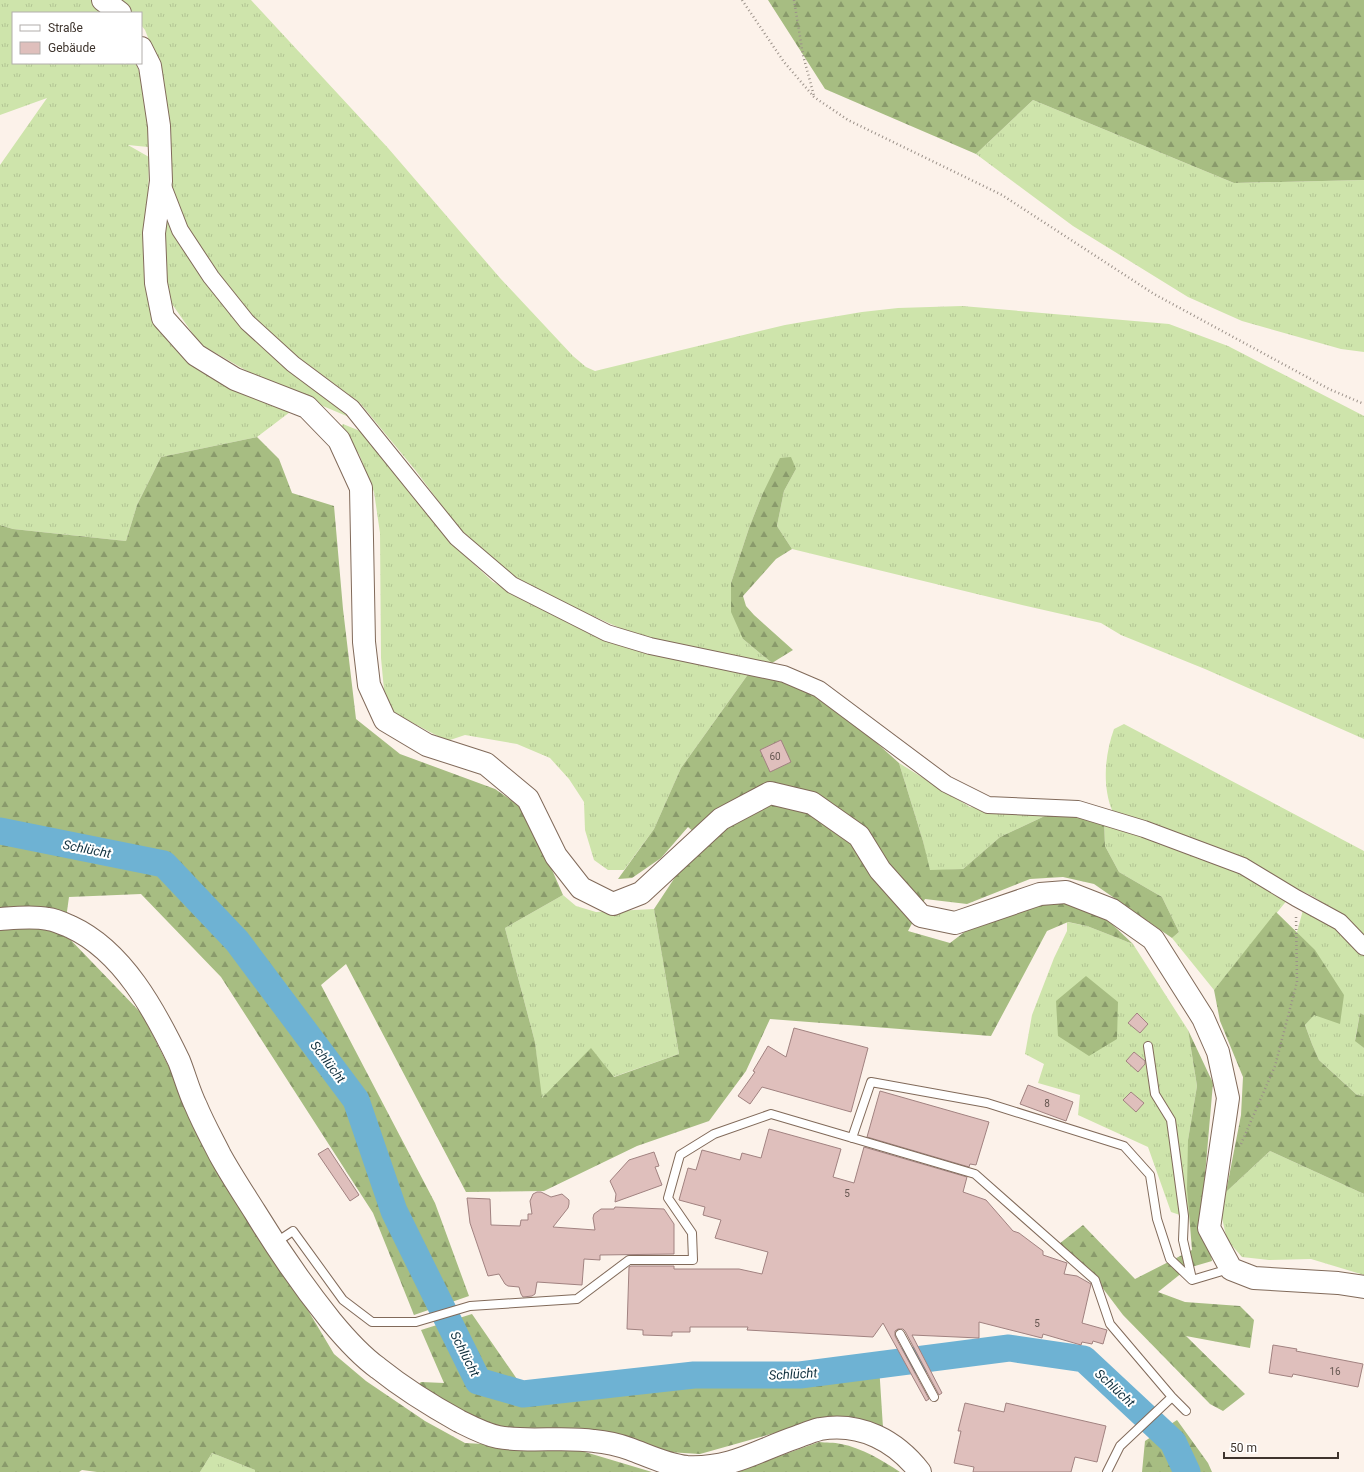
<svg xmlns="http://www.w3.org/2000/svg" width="1364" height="1472" font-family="Roboto,sans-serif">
	<defs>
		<pattern id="grass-tufts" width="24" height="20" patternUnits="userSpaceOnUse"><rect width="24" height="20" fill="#cee4ab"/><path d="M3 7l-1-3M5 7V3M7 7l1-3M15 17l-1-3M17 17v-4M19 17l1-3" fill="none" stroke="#b2c493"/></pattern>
		<pattern id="forest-firs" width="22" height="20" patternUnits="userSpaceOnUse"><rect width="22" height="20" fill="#a7bd82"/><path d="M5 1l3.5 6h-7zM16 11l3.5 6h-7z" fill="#899a6b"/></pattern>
	</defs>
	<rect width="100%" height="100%" fill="#fcf2ea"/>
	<path fill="url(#grass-tufts)" d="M0 0H93L106 13H13V63H136C146 89 152 120 148 147L128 145 149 157 148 211 143 254 145 286 162 331 294 409 257 437 161 457 137 505 126 541 13 529 0 525V165L47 98 0 115Z
		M122 0H251L388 148 500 278 573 356 586 367 595 371 785 325 862 312 898 308 962 306 1169 324 1228 346 1364 416V739L1205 669 1121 635 1101 623 1022 605 792 549 777 526 784 491 796 469 762 495 749 528 731 583 743 639 772 663 655 640 622 629 535 590 503 569 457 526 416 471 360 403 294 354 256 323 208 262 187 228 173 197 171 179 169 119 165 91 153 50 145 30 141 25V13H132Z
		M1033 100 1234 183 1364 180V352L1341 349 1242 321 1188 297 1073 226 976 154Z
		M162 204 191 258 356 420 266 382 200 344 172 304 162 272Z
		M343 424 360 431 385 458 462 553 493 582 522 597 749 673 681 768 654 829 624 870H608L594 860 585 830 584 802 569 779 550 758 517 744 465 735 447 741 394 713 384 690 381 658 380 533 374 492 359 454 339 428Z
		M1124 724 1364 851V938L1342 916 1314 897 1226 853 1122 816 1112 810C1102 785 1105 754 1114 729Z
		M899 763 970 807 1047 815 1000 837 963 869 929 871 923 841Z
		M1104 819 1240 868 1288 899 1214 990 1172 938 1179 932 1162 897 1119 872 1105 846Z
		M563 895 576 906 596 912 654 909 679 1054 613 1077 541 1098 535 1042 505 928Z
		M1303 910 1333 927 1364 953V1015L1360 1013 1355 1040 1364 1048V1096L1357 1095 1319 1060 1312 1044 1305 1025 1313 1015 1297 932Z
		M1067 922 1087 926 1133 944 1188 1030 1197 1086 1188 1140 1189 1218 1171 1212 1148 1147 1078 1115 1080 1095 1038 1083 1044 1064 1025 1054 1032 1015 1054 958 1067 931Z
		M1270 1151 1364 1194V1275L1311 1259 1269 1260 1242 1257 1227 1240 1222 1218 1226 1192Z
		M212 1453 255 1470V1472H200Z"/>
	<path fill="url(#forest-firs)" d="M768 0H1364V180L1234 183 1033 100 976 154 825 89Z
		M257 437 279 459 292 493 334 506 343 609 356 719 400 754 495 789 526 810 563 895 505 928 535 1042 542 1098 591 1048 614 1077 679 1054 654 909 701 838 688 827 661 858 632 878 618 879 654 829 681 768 749 673 819 691 899 763 923 841 930 870 963 869 1000 837 1047 815 1104 819 1105 846 1119 872 1162 897 1179 932 1172 938 1094 884 1063 877 1030 879 967 904 925 899 908 931 950 943 975 924 1050 896 1096 909 1133 944 1087 926 1068 922 1047 931 991 1036 770 1019 746 1071 709 1121 637 1146 544 1191 466 1192 346 964 321 985 435 1203 469 1296 414 1315 373 1213 221 977 141 894 69 897 64 933 142 1014 202 1132 334 1354 366 1381 425 1421 465 1443 575 1449 652 1472H255V1470L212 1453 200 1472H97L82 1470 79 1472H0V525L13 529 126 541 137 505 161 457Z
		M791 457 796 469 784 491 777 526 792 549 776 559 743 596 746 606 754 615 793 650 772 663 743 639 731 612V583L749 528 762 495 780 458Z
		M1276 912 1315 950 1344 995 1340 1024 1314 1015 1305 1025 1312 1044 1319 1060 1357 1095 1364 1096V1194L1270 1151 1226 1192 1241 1115 1243 1077 1220 1021 1214 990Z
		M1086 976 1118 1002 1117 1039 1089 1056 1058 1036 1056 1001Z
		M1360 1013 1364 1015V1048L1355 1041Z
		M1188 1030 1213 1083 1202 1210 1212 1261 1188 1268 1158 1292 1185 1302 1240 1306 1254 1320 1250 1348 1186 1336 1245 1394 1223 1411 1210 1404 1123 1315 1092 1274 1059 1244 1083 1225 1135 1279 1192 1250 1187 1189 1188 1140 1197 1086Z
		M472 1314 519 1382 716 1367 879 1365 883 1428 854 1417 824 1419 700 1454 668 1452 482 1426 414 1390 421 1382 444 1383 421 1330Z
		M1177 1420 1208 1463 1212 1472H1142L1145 1441Z
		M819 1442C826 1443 834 1442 841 1444 862 1448 882 1460 900 1472H727L746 1468Z"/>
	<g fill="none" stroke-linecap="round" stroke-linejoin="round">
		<path stroke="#6eb2d3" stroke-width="27" d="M0 831 164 864 237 941 356 1100 394 1211 478 1381 523 1394 694 1375H800L1009 1348 1084 1359 1173 1442 1187 1472"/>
	</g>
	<path fill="#dfbfbc" stroke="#a18280" d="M781 740 791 762 770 772 760 750Z
		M1137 1013 1148 1024 1140 1033 1128 1023Z
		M794 1028 868 1048 851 1112 762 1087 750 1104 738 1096 755 1072 753 1071 768 1046 786 1057Z
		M1134 1052 1145 1061V1064L1138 1072 1126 1061Z
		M1028 1085 1073 1102 1066 1121 1020 1104Z
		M880 1091 989 1122 976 1165 970 1164 969 1167 867 1137Z
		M1131 1092 1144 1103 1136 1112 1123 1100Z
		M769 1129 841 1149 833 1177 854 1183 864 1147 967 1177 963 1192 986 1200 1013 1231 1019 1233 1043 1251V1255L1067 1263 1064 1274 1077 1276 1091 1284 1082 1323 1107 1330 1103 1344 1093 1341 1092 1344 1082 1342 1081 1345 1043 1334 1042 1338 979 1322V1338L912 1335 942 1393 939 1395 905 1331 903 1329H898L895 1331V1336L929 1399 926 1401 883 1323 873 1337 747 1330 748 1327H690V1332H672V1336L643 1335V1330L627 1329 629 1267 631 1266H674V1269H739L762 1274 768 1252 715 1238 721 1220 703 1215 705 1207 679 1200 688 1168 696 1170 702 1150 740 1160 742 1153 761 1158Z
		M328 1148 359 1195 350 1201 318 1154Z
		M654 1152 659 1166 655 1167 662 1185 615 1202 616 1194 610 1181 629 1160Z
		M537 1192H541L551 1197 562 1194 569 1200V1204L568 1208 553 1227 595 1230 593 1218 594 1214 601 1209H614L615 1207 664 1209 674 1224V1254L600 1255V1260L584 1259 582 1285 537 1282 535 1294 532 1296 523 1297 521 1294 519 1287 508 1286 505 1284 499 1274 488 1276 470 1223 467 1198 490 1199 491 1225 520 1226 521 1220H528V1214H532L530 1201 533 1194Z
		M1273 1345 1297 1349 1296 1351 1363 1364 1358 1387 1293 1374 1292 1377 1269 1373Z
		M965 1403 1004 1412 1006 1403 1106 1426 1097 1462 1075 1457 1071 1472H973L974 1467 954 1463 961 1431H958Z"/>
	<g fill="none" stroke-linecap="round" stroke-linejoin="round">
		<g stroke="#816a5a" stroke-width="10">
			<path id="lane" d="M1148 1046 1155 1094 1171 1120 1184 1216 1183 1240 1192 1279
				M852 1138 871 1082 987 1103 1124 1146 1150 1175 1157 1219 1170 1259 1192 1280 1229 1269
				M275 1243 293 1231 343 1300 372 1322H416L470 1306 577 1299 629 1260H693L692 1233 668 1198 680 1155 714 1134 771 1114 975 1174 1095 1280 1110 1324 1172 1397 1186 1411
				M900 1334 934 1397
				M1107 1472 1120 1446 1172 1397"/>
		</g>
		<g stroke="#816a5a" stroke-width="18">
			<path id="street" d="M161 181 180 230 211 277 247 322 293 364 352 408 457 538 512 585 607 633 650 646 784 674 819 689 946 784 988 805 1078 809 1144 829 1243 866 1296 898 1340 922 1364 947"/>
		</g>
		<g stroke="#816a5a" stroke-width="24">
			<path id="secondary" d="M103 0 120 13
				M141 48 150 66 159 126 161 181 154 233 156 283 163 318 196 355 235 379 307 407 339 440 361 488 364 642 369 685 385 720 427 745 486 764 528 799 556 856 581 888 613 904 641 893 721 819 770 793 812 803 859 836 880 870 921 916 955 923 1040 894 1066 892 1112 910 1153 939 1203 1018 1218 1052 1228 1098 1209 1228 1231 1269 1254 1278 1338 1283 1364 1287
				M0 919C15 918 33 916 48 919 56 920 64 924 71 927 123 951 155 1011 179 1061 185 1076 189 1092 196 1106 203 1123 212 1139 220 1155 231 1175 243 1193 255 1212 278 1250 303 1286 331 1321 345 1338 360 1355 378 1368 403 1388 430 1405 459 1421 471 1427 484 1434 498 1437 529 1443 562 1436 594 1441 606 1442 619 1445 630 1449 649 1456 667 1465 687 1467 732 1469 758 1450 797 1437 805 1434 812 1431 820 1429 861 1422 896 1441 920 1472"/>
		</g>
		<path stroke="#9b9189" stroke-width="2.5" stroke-dasharray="1 3" stroke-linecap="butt" d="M742 0 784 62 814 97 848 120 1002 195 1154 294 1329 389 1364 404
			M794 0 803 55 814 96
			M1241 1144 1275 1066 1297 982 1296 915"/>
		<use href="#lane" stroke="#fff" stroke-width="8"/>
		<use href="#street" stroke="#fff" stroke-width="16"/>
		<use href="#secondary" stroke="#fff" stroke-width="22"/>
	</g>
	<g text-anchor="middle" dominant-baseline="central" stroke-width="4" stroke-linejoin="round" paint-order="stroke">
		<g font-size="10" fill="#665751">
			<text x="775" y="756">60</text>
			<text x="1047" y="1103">8</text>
			<text x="847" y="1193">5</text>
			<text x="1037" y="1323">5</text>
			<text x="1335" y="1371">16</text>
		</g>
		<g font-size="13" font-style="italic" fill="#10303e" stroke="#fff">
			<text transform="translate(87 849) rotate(11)">Schlücht</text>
			<text transform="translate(328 1062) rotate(53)">Schlücht</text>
			<text transform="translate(465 1354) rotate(63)">Schlücht</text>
			<text transform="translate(793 1374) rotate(-3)">Schlücht</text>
			<text transform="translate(1115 1388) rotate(43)">Schlücht</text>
		</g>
	</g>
	<rect x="12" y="12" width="130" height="52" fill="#ffffff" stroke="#b2aeab"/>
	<rect x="20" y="25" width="20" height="6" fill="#ffffff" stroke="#b2aeab"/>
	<text x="48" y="32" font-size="12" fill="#3e342d">Straße</text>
	<rect x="20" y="42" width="20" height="12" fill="#dfbfbc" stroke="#b2aeab"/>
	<text x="48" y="52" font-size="12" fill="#3e342d">Gebäude</text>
	<path d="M1224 1452v6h114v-6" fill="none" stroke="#3e342d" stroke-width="2"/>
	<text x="1230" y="1452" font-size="12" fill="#3e342d" stroke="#ffffff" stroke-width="3" paint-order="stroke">50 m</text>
</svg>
